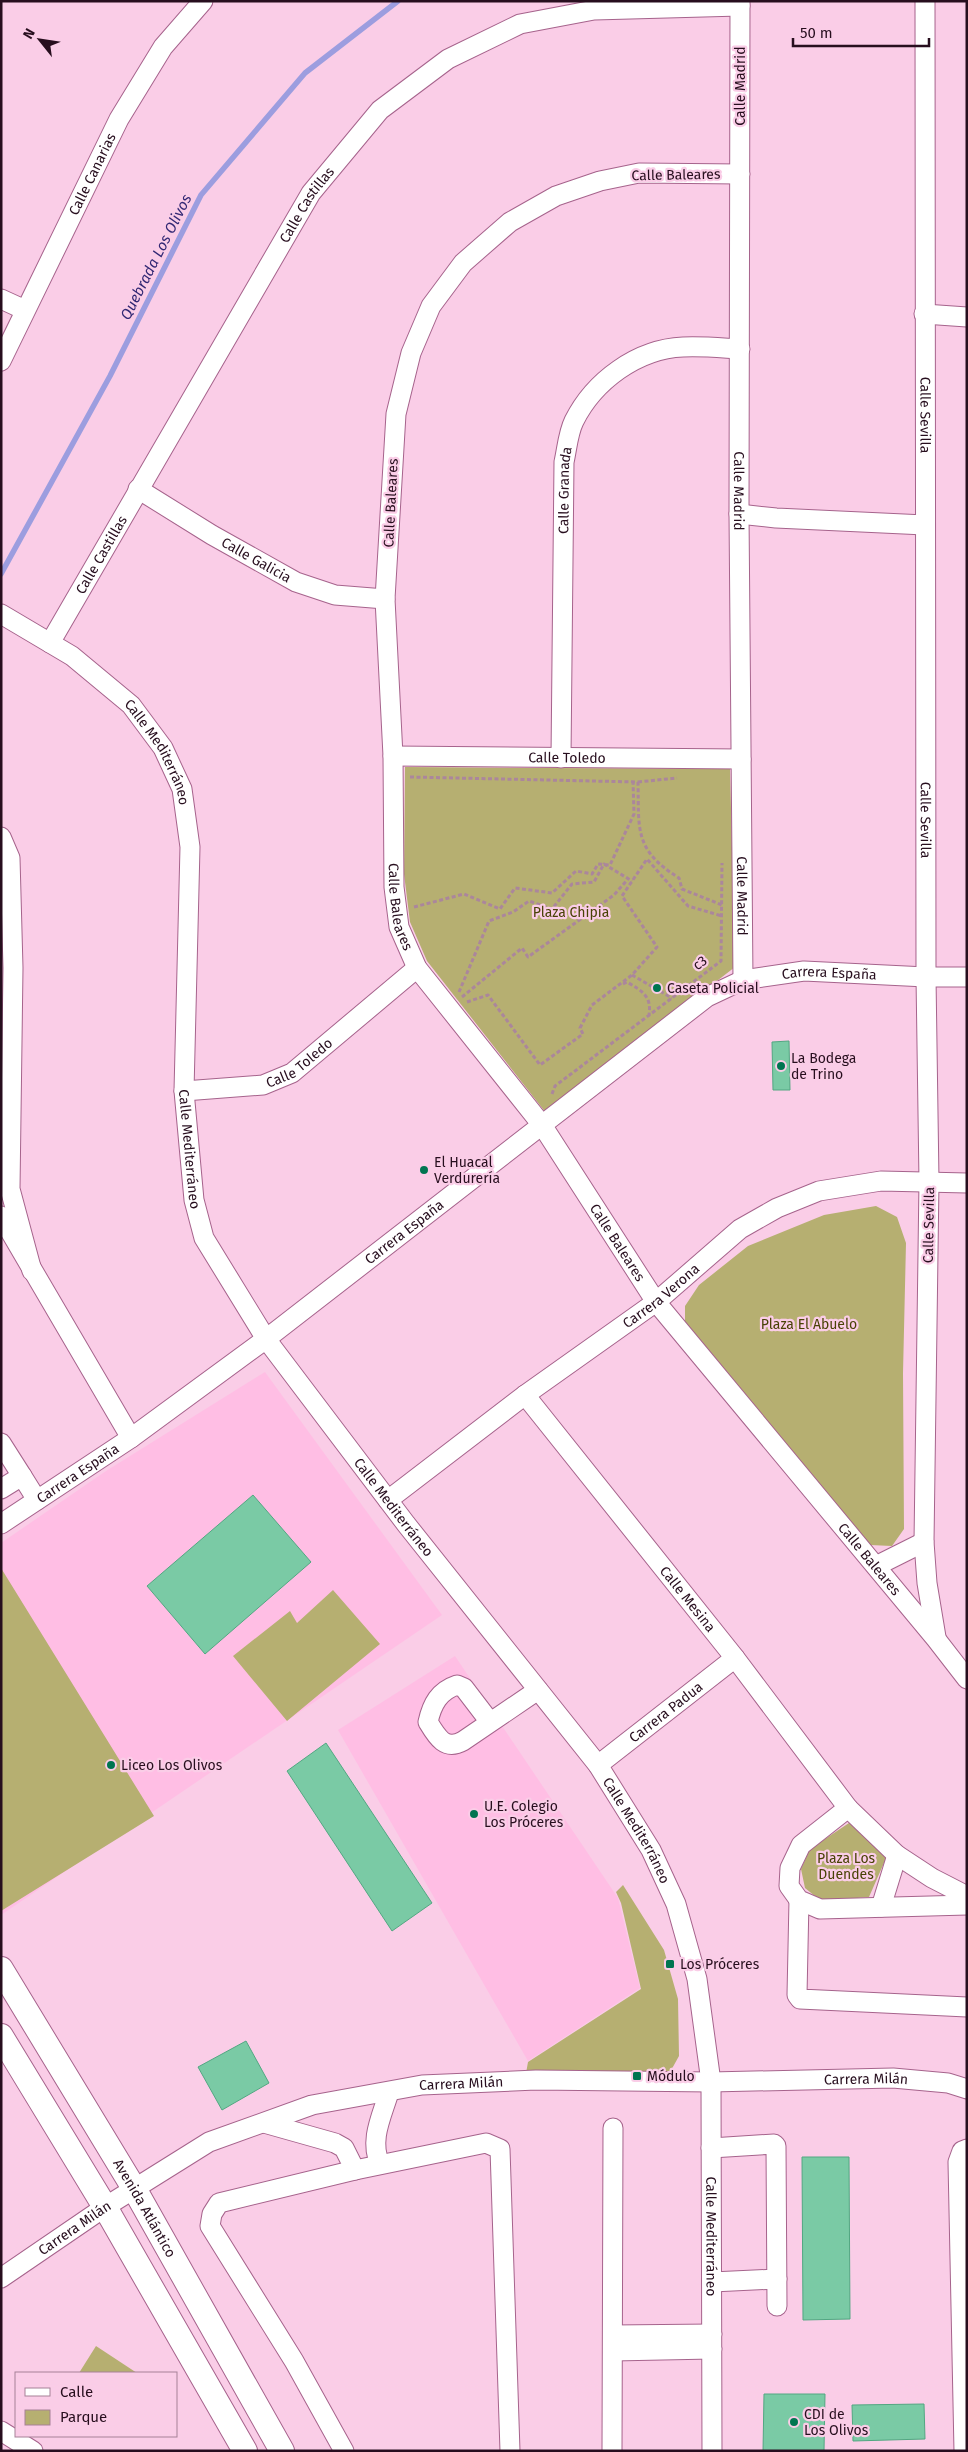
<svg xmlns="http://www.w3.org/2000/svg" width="968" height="2452" font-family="'Fira Sans',sans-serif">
	<rect width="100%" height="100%" fill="#facde7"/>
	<path fill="#ffbee4" d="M265 1372 442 1615 1 1915V1543L106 1471Z
		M455 1656 618 1898 640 1988 528 2061 338 1730Z"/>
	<path fill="#b6af71" d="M405 767 730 769 735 967 546 1113 427 961 410 922 404 874Z
		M876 1206 897 1217 906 1243 903 1373 904 1529 892 1546 870 1545 685 1323V1306L699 1285 748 1246 824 1215Z
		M1 1568 154 1816 1 1911Z
		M333 1590 380 1644 287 1721 233 1656 290 1611 297 1623Z
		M852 1821 887 1856 869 1897 821 1901 805 1888 801 1869 810 1849Z
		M623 1885 664 1950 678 1999 679 2056 669 2074 525 2079 528 2062 641 1989 621 1903 616 1892Z
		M96 2346 137 2373H79Z"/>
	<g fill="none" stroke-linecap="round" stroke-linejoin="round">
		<path stroke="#9c9ddf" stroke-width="5.5" d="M1 574 110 376 201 195 305 73 398 1"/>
	</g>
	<path fill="#7acaa5" stroke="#52a782" d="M789 1041 790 1090H773L772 1042Z
		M253 1495 311 1562 205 1654 147 1586Z
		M326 1743 432 1903 392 1931 287 1771Z
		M246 2041 269 2083 222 2110 198 2067Z
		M802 2157H849L850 2319 803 2320Z
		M764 2394H825L824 2451H763Z
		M924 2404 925 2439 853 2441 852 2405Z"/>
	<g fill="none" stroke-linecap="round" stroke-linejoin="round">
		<g stroke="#a6638c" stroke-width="21">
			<g id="minor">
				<path id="s1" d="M740 1 739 514 743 980"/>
				<path id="s2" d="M925 1 926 977 929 1181 924 1542 927 1583 936 1637"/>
				<path id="s3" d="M740 174 639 173 600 181 556 196 510 222 463 263 431 306 411 353 396 414 385 599 393 756 394 887 399 927 417 968 542 1125 656 1302 936 1639 967 1679"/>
				<path d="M1 299 25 310"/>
				<path d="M924 314 967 317"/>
				<path id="s4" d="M1 361 119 119 163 47 203 1"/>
				<path id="s5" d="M138 489 212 535 296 582 335 595 385 599"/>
				<path d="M739 514 776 518 925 525"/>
				<path id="s6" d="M1 614 72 656 131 705 163 748 182 789 190 847 184 1091 194 1200 204 1238 266 1339 406 1524 598 1765 651 1850 676 1904 697 1979 711 2082 712 2451"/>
				<path id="s7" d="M50 643 311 193 380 110 448 59 520 24 594 10 740 6"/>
				<path id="s8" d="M393 756 741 759"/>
				<path id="s9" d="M561 758 564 462C567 449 568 433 574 421 594 381 637 349 683 347 702 346 722 348 740 349"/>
				<path d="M1 837 10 858 13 968 10 1189 32 1271"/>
				<path id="s10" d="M184 1091 263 1085 292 1073 417 968"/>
				<path d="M1 1216 131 1438"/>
				<path id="s11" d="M525 1395 735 1658 848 1808 897 1855 932 1878 967 1896"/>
				<path d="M1 1443 22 1476"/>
				<path d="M1 1489 22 1476 37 1500"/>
				<path id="s12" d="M388 1500 525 1395 656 1302 740 1229 777 1208 819 1191 881 1181 967 1183"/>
				<path id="s13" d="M1 1524 131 1438 266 1339 707 997 743 980 804 971 926 977H967"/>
				<path d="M876 1566 924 1542"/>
				<path d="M490 1722 464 1688 457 1685C439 1691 432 1704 428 1722 437 1737 445 1751 463 1741L538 1690"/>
				<path id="s14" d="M598 1765 735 1658"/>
				<path d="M848 1808 801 1845 790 1868 789 1886 799 1900 820 1909 967 1905"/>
				<path d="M799 1900 797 1995 800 1999 967 2007"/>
				<path d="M881 1907 897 1855"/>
				<path d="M264 2123 335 2143 344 2148 355 2170"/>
				<path d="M711 2148 774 2144 776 2146 777 2306"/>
				<path d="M380 2164C369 2140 382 2116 389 2092"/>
				<path id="s15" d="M1 2278 105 2207 209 2142 312 2105 422 2085 536 2080 711 2082 893 2078 948 2083 967 2089"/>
				<path d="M712 2282 777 2279"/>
				<path d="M613 2335 712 2334"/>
				<path d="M613 2351 712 2349"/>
				<path d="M1 2431 33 2451"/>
				<path d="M344 2451 294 2361 210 2226 212 2214 219 2203 355 2170 486 2143 500 2149 510 2451"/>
				<path d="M612 2451 613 2128"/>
				<path d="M964 2451 958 2162 962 2151 967 2149"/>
			</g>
		</g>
		<g stroke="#a6638c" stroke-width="26">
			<g id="major">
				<path id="s16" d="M1 1969 135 2190 282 2451"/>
				<path d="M1 2036 105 2207 245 2451"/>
			</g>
		</g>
		<path stroke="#ab869c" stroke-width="3" stroke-dasharray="4 2.5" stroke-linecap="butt" d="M410 777 638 782C639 830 634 850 679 878L682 889 722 905
			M638 782 677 778
			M414 907 464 894 500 909 515 888 552 893 576 871 592 874 598 864 610 865 634 814 633 781
			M632 975 672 998
			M623 984 627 982C642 991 652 996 649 1015
			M459 992 489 921 513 912 529 901 552 909 572 884 594 882 604 864 632 881
			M462 997 522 948 528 957 614 895 628 879
			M467 1002 488 995 540 1065 583 1034 580 1028 592 1005 632 975 657 947 622 896 647 859 688 906 722 916
			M552 1094 555 1086 721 961 722 863"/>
		<use href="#minor" stroke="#fff" stroke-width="19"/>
		<use href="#major" stroke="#fff" stroke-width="24"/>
	</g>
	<g fill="#007551" stroke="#facde7" stroke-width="2">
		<circle cx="657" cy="988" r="5"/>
		<circle cx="781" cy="1066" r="5"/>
		<circle cx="424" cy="1170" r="5"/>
		<circle cx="111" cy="1765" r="5"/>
		<circle cx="474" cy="1814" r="5"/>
		<rect x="665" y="1959" width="10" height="10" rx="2.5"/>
		<rect x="632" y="2071" width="10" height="10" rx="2.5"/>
		<circle cx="794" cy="2422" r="5"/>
	</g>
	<g text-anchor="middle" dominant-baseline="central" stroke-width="4.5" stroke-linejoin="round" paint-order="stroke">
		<g font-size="14" fill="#270e1e" stroke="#facde7">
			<text transform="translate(740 86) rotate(-90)">Calle Madrid</text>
			<text stroke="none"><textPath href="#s4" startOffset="208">Calle Canarias</textPath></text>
			<text transform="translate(676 175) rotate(-1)">Calle Baleares</text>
			<text stroke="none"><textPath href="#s7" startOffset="508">Calle Castillas</textPath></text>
			<text stroke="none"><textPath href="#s2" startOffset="414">Calle Sevilla</textPath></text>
			<text stroke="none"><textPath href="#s9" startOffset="268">Calle Granada</textPath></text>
			<text stroke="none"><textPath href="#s1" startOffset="490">Calle Madrid</textPath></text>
			<text transform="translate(391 503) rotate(-87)">Calle Baleares</text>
			<text stroke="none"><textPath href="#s7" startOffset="102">Calle Castillas</textPath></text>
			<text stroke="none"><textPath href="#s5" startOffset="138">Calle Galicia</textPath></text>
			<text stroke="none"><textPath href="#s6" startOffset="214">Calle Mediterráneo</textPath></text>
			<text stroke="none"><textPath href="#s8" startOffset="174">Calle Toledo</textPath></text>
			<text stroke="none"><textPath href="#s2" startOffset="819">Calle Sevilla</textPath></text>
			<text stroke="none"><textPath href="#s1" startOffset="895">Calle Madrid</textPath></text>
			<text stroke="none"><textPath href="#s3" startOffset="964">Calle Baleares</textPath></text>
			<text transform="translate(700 963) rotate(-37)">c3</text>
			<text stroke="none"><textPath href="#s13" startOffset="1008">Carrera España</textPath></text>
			<text stroke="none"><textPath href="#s10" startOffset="122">Calle Toledo</textPath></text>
			<text stroke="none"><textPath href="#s6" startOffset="619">Calle Mediterráneo</textPath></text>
			<text transform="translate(929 1225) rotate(-89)">Calle Sevilla</text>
			<text stroke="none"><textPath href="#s13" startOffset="498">Carrera España</textPath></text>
			<text stroke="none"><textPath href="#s3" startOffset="1369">Calle Baleares</textPath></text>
			<text stroke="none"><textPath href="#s12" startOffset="341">Carrera Verona</textPath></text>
			<text stroke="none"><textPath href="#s13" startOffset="92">Carrera España</textPath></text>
			<text stroke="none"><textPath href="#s6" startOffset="1039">Calle Mediterráneo</textPath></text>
			<text stroke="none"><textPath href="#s3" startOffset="1774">Calle Baleares</textPath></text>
			<text stroke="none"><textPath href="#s11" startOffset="261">Calle Mesina</textPath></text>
			<text stroke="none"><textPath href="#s14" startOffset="86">Carrera Padua</textPath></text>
			<text stroke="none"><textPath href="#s6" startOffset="1444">Calle Mediterráneo</textPath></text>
			<text stroke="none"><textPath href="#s15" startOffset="914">Carrera Milán</textPath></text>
			<text stroke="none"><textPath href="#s15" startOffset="509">Carrera Milán</textPath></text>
			<text stroke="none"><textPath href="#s16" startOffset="279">Avenida Atlántico</textPath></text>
			<text stroke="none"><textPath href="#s15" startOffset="89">Carrera Milán</textPath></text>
			<text stroke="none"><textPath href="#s6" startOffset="1864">Calle Mediterráneo</textPath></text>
		</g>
		<g font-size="14" fill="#494206" stroke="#facde7">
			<text x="571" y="912">Plaza Chipia</text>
			<text x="809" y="1324">Plaza El Abuelo</text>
			<text x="846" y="1858">Plaza Los<tspan x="846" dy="16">Duendes</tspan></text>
		</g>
		<g font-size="14" fill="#270e1e" stroke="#facde7" text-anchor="start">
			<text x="667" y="988">Caseta Policial</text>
			<text x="791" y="1058">La Bodega<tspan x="791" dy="16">de Trino</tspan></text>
			<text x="434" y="1162">El Huacal<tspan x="434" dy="16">Verdurería</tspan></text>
			<text x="121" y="1765">Liceo Los Olivos</text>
			<text x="484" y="1806">U.E. Colegio<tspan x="484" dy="16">Los Próceres</tspan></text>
			<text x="680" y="1964">Los Próceres</text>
			<text x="647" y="2076">Módulo</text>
			<text x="804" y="2414">CDI de<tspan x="804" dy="16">Los Olivos</tspan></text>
		</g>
		<g font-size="15" font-style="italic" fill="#322874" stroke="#facde7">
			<text transform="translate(156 257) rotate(-63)">Quebrada Los Olivos</text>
		</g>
	</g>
	<rect width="968" height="2452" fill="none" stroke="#270e1e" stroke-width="5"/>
	<rect x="15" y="2372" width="162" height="65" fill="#facde7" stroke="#a68197"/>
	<rect x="25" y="2388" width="25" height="8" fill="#ffffff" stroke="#a68197"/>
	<text x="60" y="2397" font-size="15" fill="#270e1e">Calle</text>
	<rect x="25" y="2410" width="25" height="15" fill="#b6af71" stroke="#a68197"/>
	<text x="60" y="2422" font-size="15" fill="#270e1e">Parque</text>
	<g transform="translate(40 40) rotate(300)" stroke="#facde7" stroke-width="4" paint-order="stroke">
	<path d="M0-4L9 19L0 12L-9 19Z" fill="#270e1e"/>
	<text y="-8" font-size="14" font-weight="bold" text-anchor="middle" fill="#270e1e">N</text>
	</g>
	<path d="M793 38v8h136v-8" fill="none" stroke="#270e1e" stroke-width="2.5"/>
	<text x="800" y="38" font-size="15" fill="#270e1e" stroke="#facde7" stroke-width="4" paint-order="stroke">50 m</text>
</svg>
